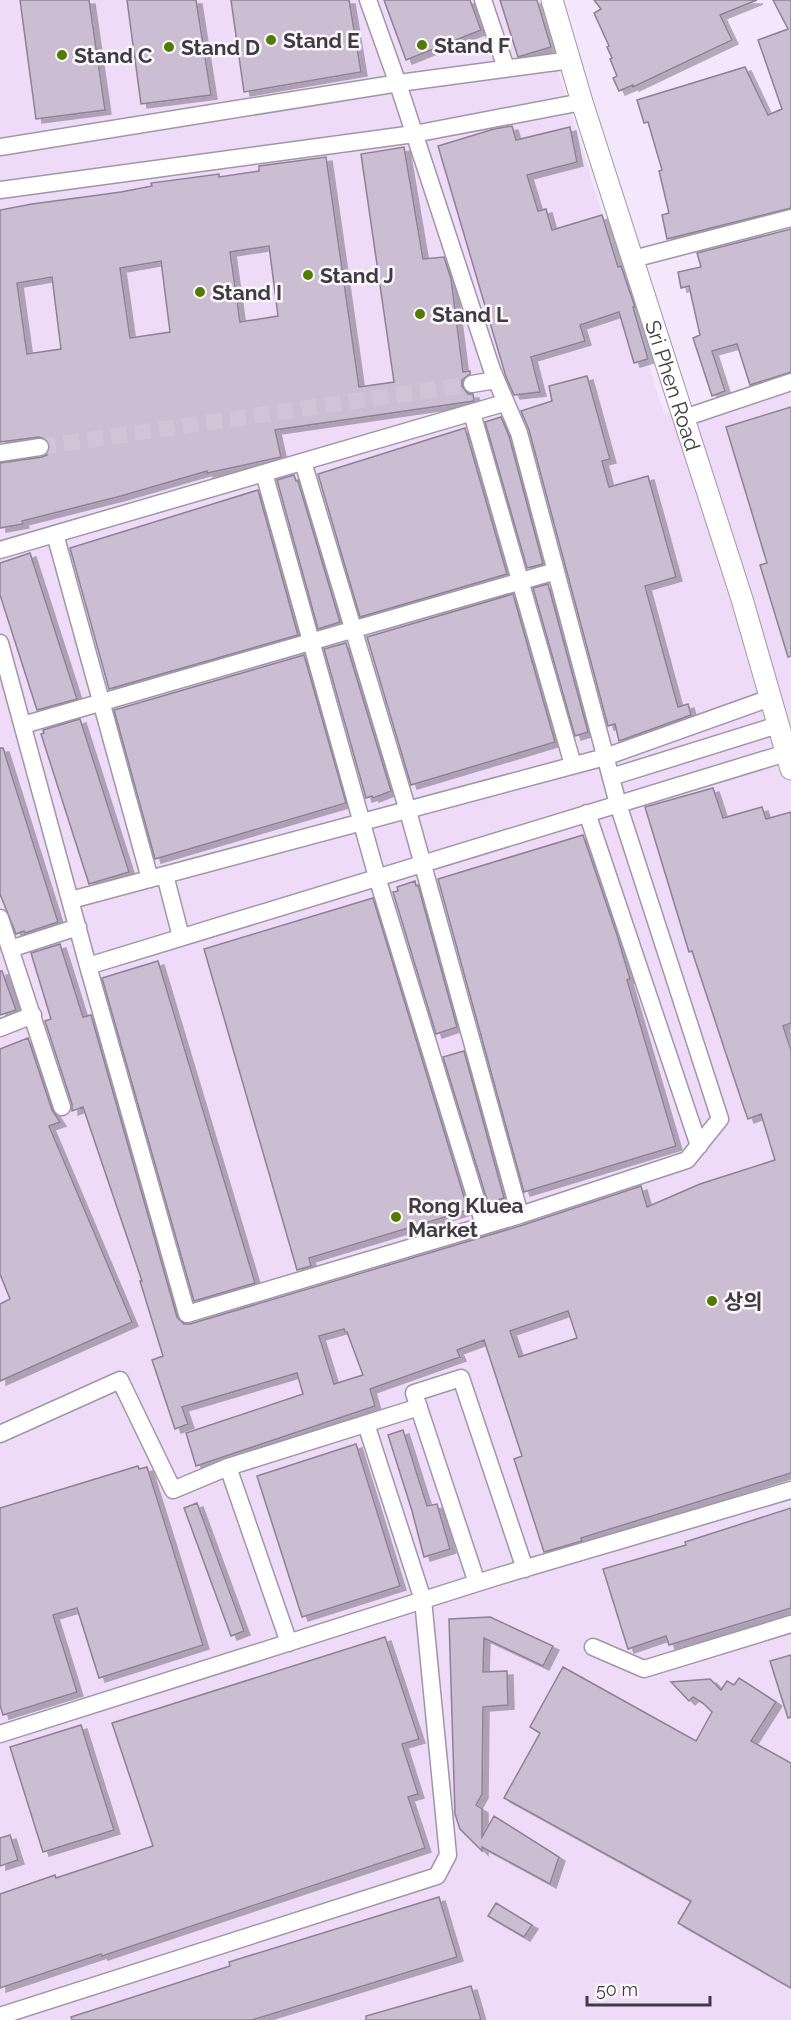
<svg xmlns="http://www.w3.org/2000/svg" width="791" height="2020" font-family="Raleway,'Noto Sans KR',sans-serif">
	<defs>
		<filter id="shadow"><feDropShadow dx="6" dy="4" stdDeviation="0" flood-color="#0004"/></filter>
	</defs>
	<rect width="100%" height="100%" fill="#f4e6fb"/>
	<path fill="#eedbf7" d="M0 0H536L664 414 791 390V2020H0Z"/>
	<path fill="#cbbdd2" stroke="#8e8195" stroke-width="1.5" fill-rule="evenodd" filter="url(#shadow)" d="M20 0H89L105 110 36 119Z
		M127 0H196L211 95 141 104Z
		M231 0H349L361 72 244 92Z
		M384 0H470L481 30 406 60Z
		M500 0H537L551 47 518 57Z
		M594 0H757L720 15 732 40 633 87V85L619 91 613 78 617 76 610 59 612 58 607 47 609 46 594 13 601 9Z
		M773 0H791V208L667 239 662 215 669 213 659 171 662 170 648 122 644 123 637 100 745 67 768 115 782 109 758 40 788 29Z
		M512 126 516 140 570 127 577 162 527 175 538 211 546 209 552 230 602 215 618 267 621 266 635 307H633L648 359 634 363 619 312 580 325 585 341 531 357 540 392 514 395 506 377 438 146 494 129Z
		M404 147 423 259 444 257 451 279 463 372 470 371V374L462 380V386L468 394H473L474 401 275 430 281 457 207 473V471L121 496 22 521 23 524 0 528V463L42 457 47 455 50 446 48 440 39 437 0 442V210L32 204 121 192 152 186 151 183 219 174V177L259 171V166L326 157 359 387 394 382 361 154ZM269 246 278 316 240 322 230 252ZM161 261 170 332 130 338 120 268ZM52 277 61 349 27 354 17 283Z
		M791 229V372L750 385 737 344 712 351 725 391 712 396 693 338 700 335 689 286 681 288 678 272 701 267 697 253Z
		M587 376 610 459 602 461 609 487 648 476 676 577 645 586 678 707 688 704 691 715 619 741 615 724 608 726 529 430 521 411 552 401 549 386Z
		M791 407V656L788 657 760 565 767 563 726 427Z
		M501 417 509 436 543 564 527 568 485 422Z
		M465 428 507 574 360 617 318 474Z
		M294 475 296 481H298L340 622 318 629 277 480Z
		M258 490 298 635 109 689 70 548Z
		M30 553 77 699 37 710 0 595V563Z
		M548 584 588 732 575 736 533 588Z
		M513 594 555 742 411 785 367 637Z
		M346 643 391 791 373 798 372 796 366 798 324 649Z
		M304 655 346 803 155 859 114 710Z
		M80 719 129 872 89 884 41 734 44 733 43 730Z
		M0 748H3L58 922 25 933 24 931 16 934 0 894Z
		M713 788 723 818 762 807 766 819 791 812V1023L783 1026 791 1050V1473L581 1538 582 1541 544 1552 514 1459 522 1456 484 1340 457 1350 460 1357 370 1389 375 1406 196 1466 186 1433 303 1394 297 1373 182 1407 188 1424 175 1429 152 1360 163 1356 140 1281H142L83 1107 72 1111V1104L45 1021 51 1019 31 953 60 944 83 1017 91 1015 177 1317 184 1324H190L523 1225 641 1186 647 1207 700 1184 775 1160 761 1114 748 1119 744 1108 692 951 689 952 645 807ZM568 1311 577 1338 519 1357 510 1331ZM344 1329 345 1332H347L363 1375 334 1384 319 1336Z
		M583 835 617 935 630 979 627 980 676 1146 524 1192 438 879Z
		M415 881 416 886 418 885 457 1027 436 1034 393 892 398 891 397 887Z
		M373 898 468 1210 309 1258 311 1266 297 1270 204 949Z
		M158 961 255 1283 194 1301 102 978Z
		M0 971H2L16 1010 0 1015Z
		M28 1038 52 1110 60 1122 49 1126 132 1322 0 1381V1304L10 1299 0 1274V1049Z
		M464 1051 504 1198 488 1203 443 1057Z
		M403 1430 427 1506 437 1504 450 1549 424 1557 412 1511 388 1435Z
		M356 1444 400 1586 302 1617 257 1476Z
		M138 1466 139 1469 147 1467 203 1645 99 1678 77 1608 53 1615 77 1692 3 1715 0 1705V1508Z
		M197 1503 244 1631 231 1636 184 1508Z
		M791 1508V1608L669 1645 666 1636 628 1649 603 1569 686 1545 685 1542Z
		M490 1617 553 1646 543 1666 484 1638 483 1672 507 1671 508 1705 483 1707 482 1794 476 1805 482 1809V1837L494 1816 559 1857 550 1884 482 1847V1851L460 1829 455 1814 449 1619Z
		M385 1637 419 1739 402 1744 418 1794 408 1797 425 1848 102 1956 101 1954 0 1988V1894L55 1875 56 1878 153 1846 112 1723Z
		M791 1655V1717L788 1718 770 1661Z
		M563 1667 696 1741 712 1712 703 1703 693 1697 689 1701 671 1682 710 1679 721 1690 727 1681 734 1685 739 1678 776 1702 751 1741 791 1763V1988L678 1923 691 1901 504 1798 540 1733 530 1727Z
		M81 1725 114 1830 43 1852 10 1747Z
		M10 1835 18 1860 0 1866V1838Z
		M439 1897 457 1957 252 2020H72L71 2017 230 1966 229 1962Z
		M496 1903 532 1925 524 1937 488 1916Z
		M471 1986 481 2020H366V2016Z"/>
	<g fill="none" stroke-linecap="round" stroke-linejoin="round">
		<path stroke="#d0c4d6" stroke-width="16" stroke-dasharray="16 8" stroke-linecap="butt" d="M40 447 472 384"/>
		<g stroke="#a395a9" stroke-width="19">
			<path id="minor" d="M483 0 506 68
				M0 147 399 83 571 60
				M0 190 414 134 582 102
				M633 259 791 218
				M472 384 496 380
				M472 413 573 765
				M684 418 791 382
				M0 453 40 447
				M303 462 408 811 520 1215
				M264 473 377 877 484 1225
				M55 534 150 879
				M0 550 504 403
				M0 643 88 966 187 1314 520 1215 687 1160 720 1119 618 804 519 433 492 370 398 84 368 0
				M23 725 556 571
				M611 777 778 725
				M587 813 699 1146
				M165 875 181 937
				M71 900 605 757 770 698
				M0 918 62 1107
				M10 949 78 927
				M88 966 786 753
				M0 1028 33 1015
				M0 1434 120 1380 173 1490 228 1467
				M477 1583 414 1393 461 1378 525 1569
				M289 1643 228 1467 419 1407
				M593 1647 644 1669 791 1624
				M0 1734 496 1577 791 1490
				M0 2016 437 1876 448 1855 423 1600 366 1424"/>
		</g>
		<g stroke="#a395a9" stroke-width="23">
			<g id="major">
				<path id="s1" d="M552 0 582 102 742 599 791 769"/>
			</g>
		</g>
		<use href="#minor" stroke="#fff" stroke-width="16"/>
		<use href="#major" stroke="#fff" stroke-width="21"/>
	</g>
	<g fill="#507d01" stroke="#fbf8fc" stroke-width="2">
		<circle cx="271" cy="40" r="6"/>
		<circle cx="422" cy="45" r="6"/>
		<circle cx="169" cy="47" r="6"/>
		<circle cx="62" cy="55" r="6"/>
		<circle cx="308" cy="275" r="6"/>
		<circle cx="200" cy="292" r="6"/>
		<circle cx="420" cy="314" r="6"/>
		<circle cx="396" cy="1217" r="6"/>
		<circle cx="712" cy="1301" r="6"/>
	</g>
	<g text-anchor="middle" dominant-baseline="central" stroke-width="5" stroke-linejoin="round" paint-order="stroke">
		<g font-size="21" font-weight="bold" fill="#403a42" stroke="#fbf8fc" text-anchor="start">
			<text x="283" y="40">Stand E</text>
			<text x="434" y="45">Stand F</text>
			<text x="181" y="47">Stand D</text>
			<text x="74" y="55">Stand C</text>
			<text x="320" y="275">Stand J</text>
			<text x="212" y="292">Stand I</text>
			<text x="432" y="314">Stand L</text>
			<text x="408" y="1205">Rong Kluea<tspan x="408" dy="24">Market</tspan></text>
			<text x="724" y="1301">상의</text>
		</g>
		<g font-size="21" fill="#403a42" stroke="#fbf8fc">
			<text stroke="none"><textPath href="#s1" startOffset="404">Sri Phen Road</textPath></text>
		</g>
	</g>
	<path d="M587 1996v9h123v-9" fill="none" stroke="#403a42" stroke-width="3"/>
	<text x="596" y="1996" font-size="18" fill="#403a42" stroke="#fbf8fc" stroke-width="4.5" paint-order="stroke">50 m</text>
</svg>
